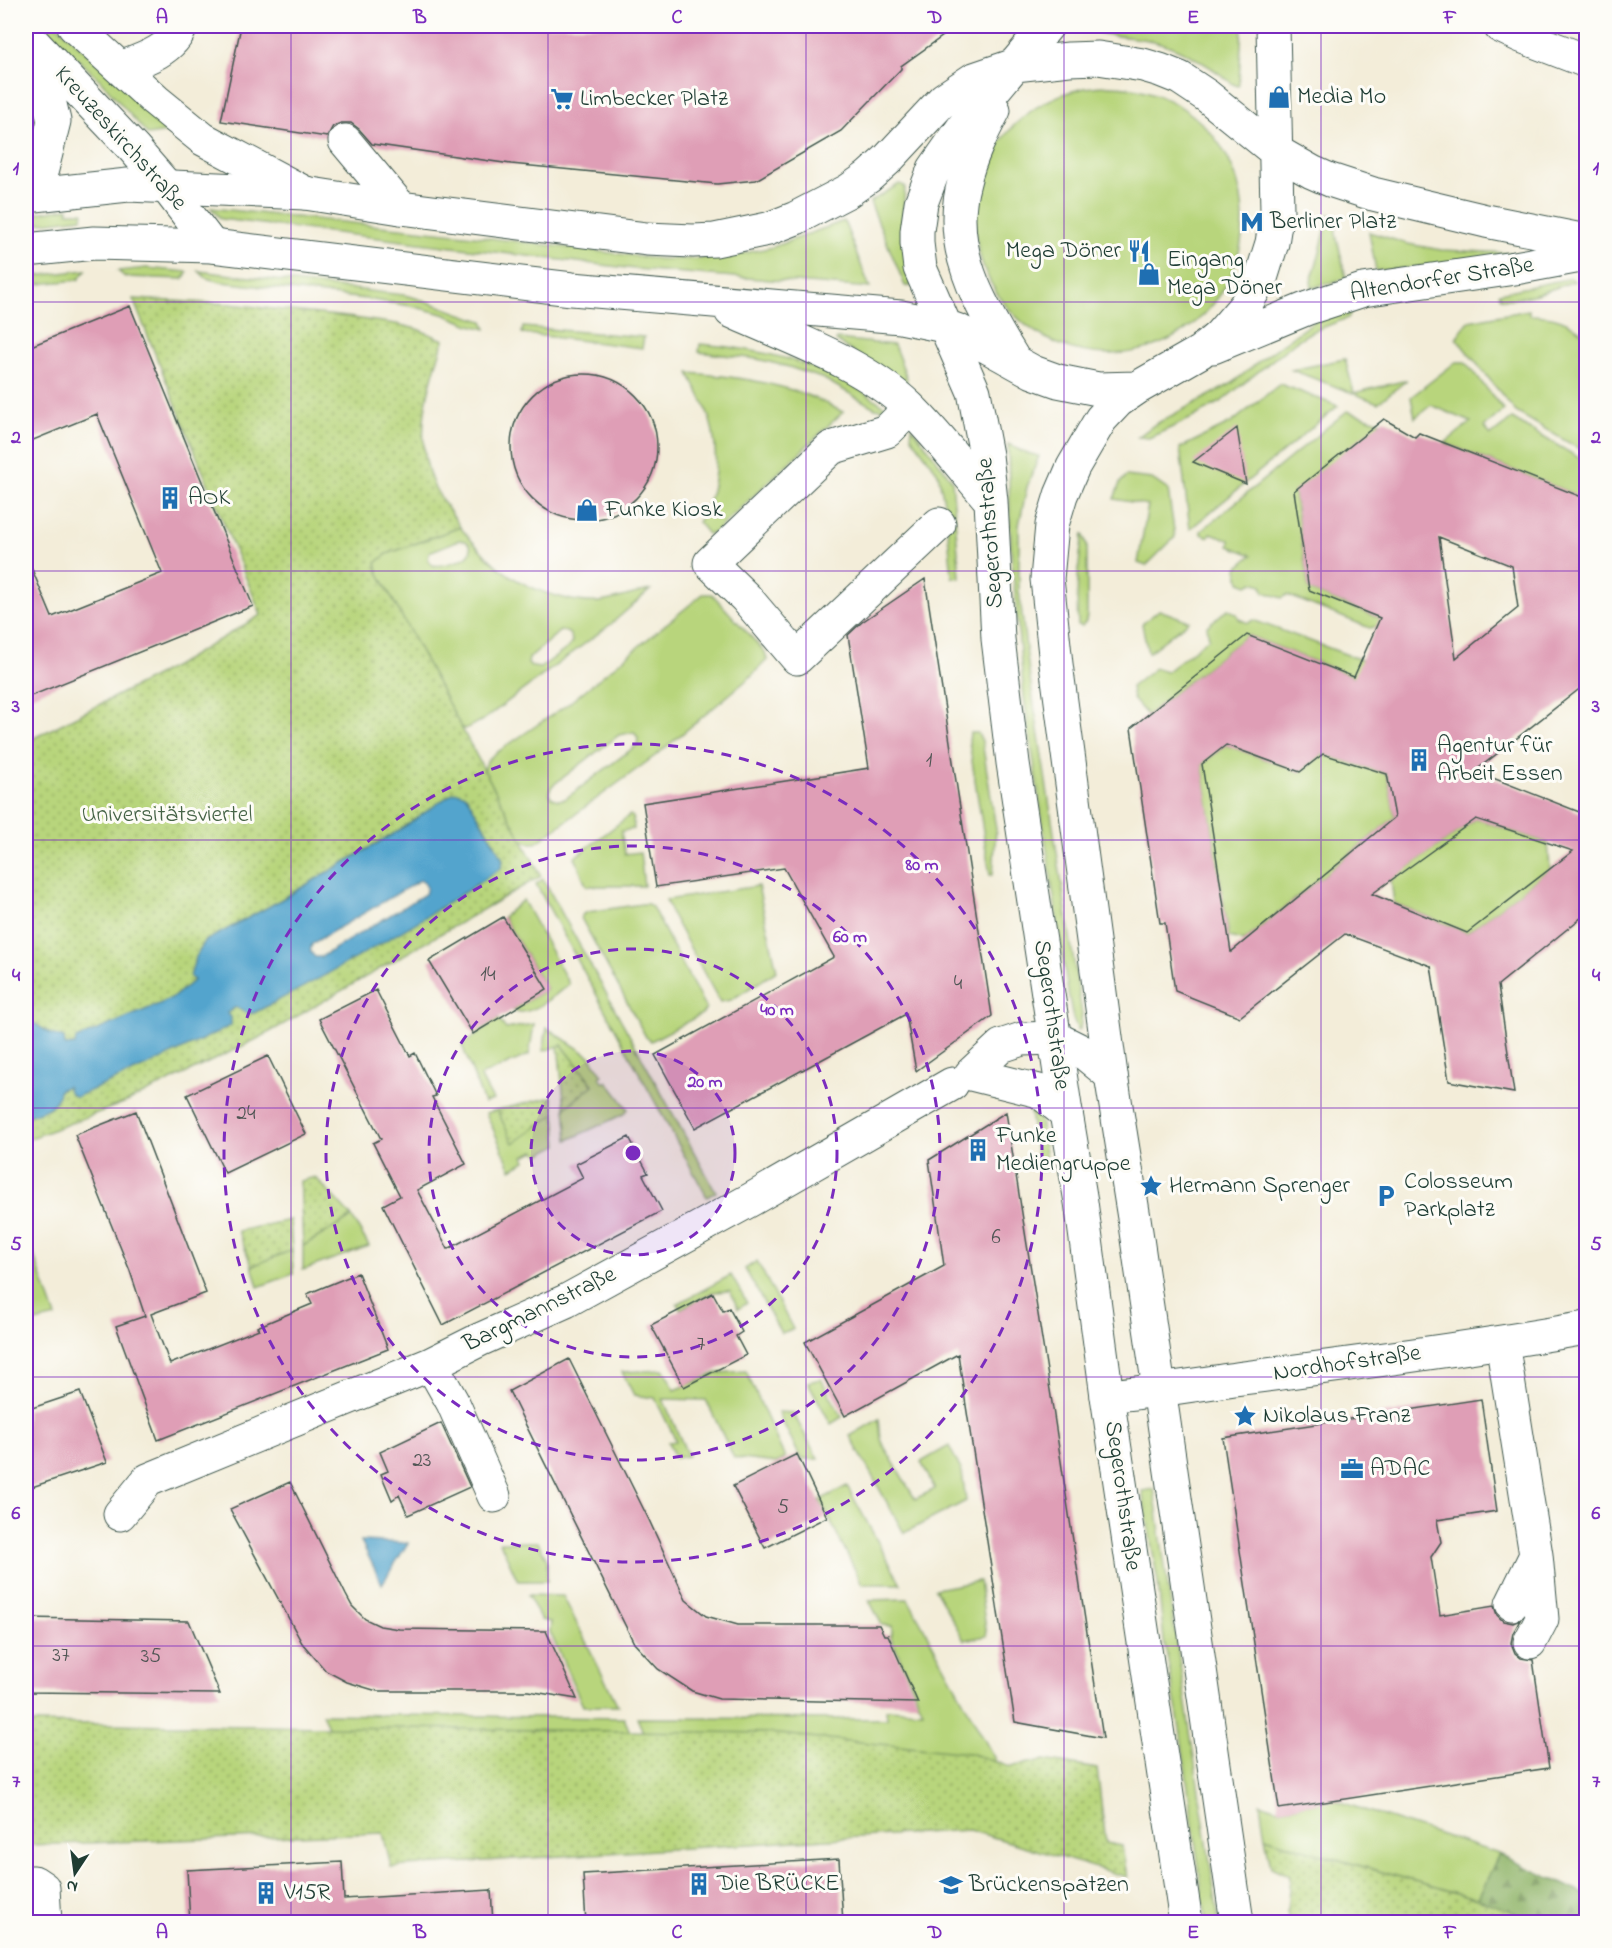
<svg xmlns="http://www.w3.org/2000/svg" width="1612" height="1948" font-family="'Indie Flower',sans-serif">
	<defs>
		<pattern id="forest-firs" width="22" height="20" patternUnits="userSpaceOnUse" patternTransform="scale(1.5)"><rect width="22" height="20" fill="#92b66c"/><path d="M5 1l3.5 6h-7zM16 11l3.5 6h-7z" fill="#77955a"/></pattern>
		<pattern id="park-dots" width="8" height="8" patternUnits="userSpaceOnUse" patternTransform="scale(1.5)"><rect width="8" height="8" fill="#b8d57c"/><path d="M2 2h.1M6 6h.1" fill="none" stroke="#95ae66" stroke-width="1.8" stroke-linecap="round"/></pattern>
	</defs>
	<rect width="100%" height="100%" fill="#fdfcf7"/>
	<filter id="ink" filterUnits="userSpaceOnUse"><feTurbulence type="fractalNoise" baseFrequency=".0167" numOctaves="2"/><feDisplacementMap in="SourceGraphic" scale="12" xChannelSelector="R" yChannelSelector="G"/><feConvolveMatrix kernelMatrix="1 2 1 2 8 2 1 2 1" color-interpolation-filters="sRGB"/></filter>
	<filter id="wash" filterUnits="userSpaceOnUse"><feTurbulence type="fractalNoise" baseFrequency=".008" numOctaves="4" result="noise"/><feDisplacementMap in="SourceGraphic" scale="24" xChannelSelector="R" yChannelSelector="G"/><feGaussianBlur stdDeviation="1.35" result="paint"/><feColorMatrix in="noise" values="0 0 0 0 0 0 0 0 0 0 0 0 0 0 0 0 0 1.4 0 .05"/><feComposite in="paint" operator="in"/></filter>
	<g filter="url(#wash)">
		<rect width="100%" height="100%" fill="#f3edd9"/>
		<path fill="#b8d57c" stroke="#6c8958" stroke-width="1.5" fill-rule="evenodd" d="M43 26H58L91 57 174 129 167 132 148 135 100 80Z
			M1092 26H1242L1239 83 1238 86 1233 84C1208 64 1180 46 1148 40 1132 37 1102 36 1089 29Z
			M975 220a134 134 0 1 1 268 0a134 134 0 1 1-268 0Z
			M899 184 905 186 902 230 911 286H905L870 202Z
			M68 208V212H83L82 218 26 225V215Z
			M211 208 474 236 660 259H692L726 257 773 247 844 221 870 288 635 269 221 219Z
			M1329 214 1335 217 1336 234 1346 278 1312 288 1311 281 1319 256Z
			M1369 232 1408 244 1441 250 1511 253 1512 258 1376 271Z
			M147 268 188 272 183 279 125 277 118 271Z
			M86 270 78 280 29 285 27 277Z
			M199 271 404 295C432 301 456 314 483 321L486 329 470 325 443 314 411 306 366 299 221 282 206 278Z
			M1571 278 1574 281C1558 287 1517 303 1501 298L1499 293Z
			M1529 310V315C1553 315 1569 320 1586 336V453L1516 412 1456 338 1469 321Z
			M1352 311 1348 318 1311 332 1296 341 1222 401 1192 418 1149 438 1138 437 1154 425 1231 384 1262 359 1317 319Z
			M523 327 644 337 642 348 535 335 522 333Z
			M837 339 894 345 907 378 904 386 836 341Z
			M700 344C771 350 827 365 886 407L881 409 875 408 824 379 789 367 757 359 699 352Z
			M1345 359 1354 393 1407 380 1378 403 1292 370Z
			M1456 362H1465L1504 410 1484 427 1491 435 1512 419 1586 462V499L1445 443 1471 422 1431 405 1415 418 1411 397Z
			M689 373C730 376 770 381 809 396 821 400 832 407 843 412L714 533 708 534 698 522C720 490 720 441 705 406 700 395 694 384 689 373Z
			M1280 384 1338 406 1190 529 1180 448 1231 423Z
			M1347 411 1381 422 1294 492 1309 590 1392 623 1370 628 1287 595 1282 598 1264 592 1262 585 1253 582 1248 585 1240 582 1237 568 1252 555 1229 546 1230 540 1211 533 1209 537 1201 534V531Z
			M912 427 952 480 960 578 952 577 946 512 938 473 911 436Z
			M1008 444 1023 452 1039 456 1027 487 1019 525V590L1029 672 1082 1014 1080 1029 1078 1030 1073 1019 1068 992 1024 697 1011 550Z
			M1126 476 1152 479 1168 490 1175 537 1146 566 1138 563 1148 505 1114 499 1120 483Z
			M460 527C490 563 514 586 560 597 574 601 591 604 606 601 621 598 636 593 650 590L611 624 483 720 465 729 461 728 456 718 378 572 376 563 387 554ZM459 540 466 541 470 545C471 550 471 551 469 554 464 561 439 567 432 565L428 560 429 552ZM560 631C568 631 571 634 572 641L569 647 540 668 533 667 528 664 529 658Z
			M1083 533 1087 545V615L1086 621 1082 626 1078 625C1076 594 1078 564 1083 533Z
			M703 594H712L765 652 767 660 748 679 659 753 536 843H528L521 839 484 770 487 761 493 755 568 704ZM634 732 638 738 637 745 565 799 558 800 551 797 549 792 552 786 619 735Z
			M1228 609 1237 614 1239 619 1248 623 1253 620 1364 661 1355 677 1247 635 1147 715 1133 699 1131 687 1155 668 1166 672 1209 638 1207 626Z
			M1159 610 1189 621 1148 653 1142 624Z
			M970 733H978L982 741 996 829 993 875H990L969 742Z
			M1226 745 1300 772 1323 754 1387 774 1395 817 1244 941 1229 937 1202 764Z
			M630 815 633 817 634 829 621 831 625 854 640 852 644 886H589L586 885 575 857Z
			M1476 819 1548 843 1550 869 1467 933 1394 903 1391 880Z
			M543 879 716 1192 707 1197 536 884Z
			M758 886 777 971 731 1000 720 1002 671 913 666 900Z
			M523 900 569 984C556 994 530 1019 512 1010L547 989 503 917Z
			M642 904H648L652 907 706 1009 702 1014 651 1041 646 1037 581 918 583 914 588 912Z
			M498 1019 506 1029 534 1024 529 1055 480 1076 493 1100 484 1103 462 1045Z
			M547 1028 590 1056 603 1075 600 1077 604 1083 607 1081 628 1109 624 1114 568 1140 565 1108 593 1085 562 1045 543 1051Z
			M1029 1106 1040 1120 1047 1166 1045 1170 1039 1171Z
			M497 1110 514 1143 555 1114 558 1145 539 1155 535 1151 524 1156 526 1161 511 1169 486 1113Z
			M352 1217 369 1246 303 1270V1246Z
			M32 1250 56 1317 31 1323 26 1322V1253Z
			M292 1250 293 1274 258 1287 252 1266Z
			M757 1261 793 1329 781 1333 745 1269Z
			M731 1275 747 1303 738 1309 730 1291 713 1292 680 1309 677 1304Z
			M664 1370 675 1390 716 1373 746 1371 785 1458 776 1463 734 1458 706 1400 663 1399 688 1456 675 1458 668 1442 676 1441 655 1398 634 1395 622 1372Z
			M821 1379 842 1417 831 1424 808 1382Z
			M778 1412 793 1413 818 1459H801Z
			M879 1419 881 1439 885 1448 915 1499 935 1489 921 1462 949 1446 962 1472 966 1501 904 1533 850 1436Z
			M847 1486 901 1584H862L820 1500Z
			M1154 1489 1162 1547 1219 1922H1206L1180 1728 1164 1640 1158 1582 1142 1491Z
			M500 1542H538L547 1560V1581H518Z
			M979 1581 987 1636 964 1640 935 1589Z
			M528 1595 563 1596 618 1706H583L550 1632 551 1622 541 1620Z
			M908 1599 998 1765 647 1741 637 1718 887 1719 886 1709 923 1711 890 1635H892V1626L882 1625 869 1600Z
			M322 1714 624 1718 633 1739 333 1737Z
			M1334 1800 1499 1854 1478 1899 1325 1856 1265 1837 1260 1803 1279 1809Z"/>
		<path fill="url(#forest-firs)" stroke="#587a50" stroke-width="1.5" d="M1499 1854 1586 1895V1922H1539L1478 1899Z"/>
		<path fill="url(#park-dots)" stroke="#6c8958" stroke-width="1.5" d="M133 299 229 304 347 317 396 324 417 329 444 340C428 387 413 436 433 484 440 499 452 513 460 527L387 554 376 563 378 572 541 876 261 1037 129 1101 26 1140V1117L49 1108 59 1090 237 1007C242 1012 247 1015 254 1013 339 969 422 922 501 868L503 861 501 855 466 795 453 793 398 831 270 906 206 941 195 959 190 977 194 980 175 996 164 1002 77 1039 75 1045 65 1046 64 1038 51 1035 26 1018V742L175 666 261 615Z
			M562 1045 593 1085 565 1108 558 1046Z
			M552 1097 555 1114 513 1143 497 1110Z
			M315 1177 352 1217 303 1246 300 1181Z
			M290 1220 292 1250 252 1266 238 1231Z
			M26 1723 769 1733 969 1753 1010 1767 1044 1760 1097 1769 1106 1843 1122 1846 1127 1877 969 1830 391 1867 383 1833 26 1845Z
			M1265 1837 1325 1856 1478 1899 1539 1922H1289L1287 1911 1290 1876 1271 1867Z"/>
		<path fill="#52a4cd" stroke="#387080" stroke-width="1.5" fill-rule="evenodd" d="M457 792 466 795 501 855 503 861 501 868C422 922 339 969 254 1013H246L236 1007 227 1013 231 1017V1025L228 1027 160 1060 83 1094 76 1097 70 1094 67 1086 59 1090C58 1109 40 1111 26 1117V1018L51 1034 64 1038 65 1046 75 1045 76 1039 164 1002 175 996 194 980 190 977 195 959 205 941 270 906 398 831 453 793ZM420 880 424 882 427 888 425 894 321 957H315C310 952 309 949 313 943Z
			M361 1541 408 1543 382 1584Z"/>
		<g id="blocks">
			<path fill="#df9eb6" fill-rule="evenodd" d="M241 26H957L901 66V69L841 131 756 180 717 184 511 164 372 144 359 129 351 123H341L333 126 327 137 221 121Z
				M130 306 253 606 26 698V555L52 617 162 573 97 414 26 443V348Z
				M511 447a73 73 0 1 1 146 0a73 73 0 1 1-146 0Z
				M1384 419 1415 437 1419 433 1587 499V683L1475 771 1587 815V913L1498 985 1514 1093 1449 1081 1431 966 1345 934 1240 1017 1175 991 1165 923H1160L1131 728 1247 635 1354 677 1380 618 1309 590 1294 491ZM1439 537 1512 566 1518 608 1456 658ZM1226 745 1300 772 1323 754 1387 774 1395 817 1231 952 1202 764ZM1476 819 1573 851 1467 933 1372 894Z
				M1237 428 1246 484 1193 462Z
				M925 579 992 1016 916 1071 906 1014 695 1128 655 1055 834 957 784 868 656 887 643 803 869 768 848 635 862 622Z
				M503 917 547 989 473 1034 429 961Z
				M376 990 410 1056 415 1053 436 1096 432 1097 466 1164 417 1190 448 1249 583 1178 576 1164 629 1137 648 1173 643 1175 662 1211 443 1325 383 1205 400 1196 373 1143 381 1139 319 1019Z
				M268 1056 306 1134 225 1173 187 1095Z
				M136 1111 206 1293 151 1314 170 1364 259 1329 257 1327 312 1304 307 1294 358 1273 388 1349 158 1440 116 1326 145 1316 130 1271 75 1135Z
				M1006 1112 1053 1409 1103 1738 1015 1722 958 1354 845 1416 805 1342 944 1266 929 1160Z
				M713 1293 723 1311 729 1308 742 1332 736 1336 746 1355 684 1387 651 1325Z
				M569 1359 649 1520 686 1600 706 1616 738 1625H879L884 1635H888L918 1703 719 1699 692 1691 658 1669 634 1643 509 1391Z
				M80 1392 107 1462 26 1489V1410Z
				M1481 1399 1497 1511 1437 1520 1441 1542 1431 1557 1440 1615 1494 1606 1497 1615 1503 1621 1513 1623 1520 1620 1513 1633 1511 1643 1515 1653 1521 1658 1533 1660 1549 1768 1279 1809 1223 1438Z
				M441 1423 470 1487 408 1515 399 1495 392 1500 381 1474 388 1471 380 1452Z
				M797 1454 827 1517 765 1548 733 1486Z
				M290 1482 346 1595 352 1606 365 1619 380 1626 399 1629 546 1631 577 1699 528 1691H377L347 1682 326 1671 302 1643 230 1509Z
				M26 1618 189 1621 220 1694 26 1692Z
				M839 1859 843 1923H586L583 1874Z
				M342 1862 344 1899 491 1890 493 1923H190L187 1870Z"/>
		</g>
	</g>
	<g filter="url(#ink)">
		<use href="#blocks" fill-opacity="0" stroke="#3f574d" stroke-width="1.5"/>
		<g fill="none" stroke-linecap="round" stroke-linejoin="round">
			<g stroke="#3f574d" stroke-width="35">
				<path id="minor" d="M74 26 155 100 203 139 305 193
					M1500 26 1521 36 1586 61
					M26 35 134 149 166 186 212 246
					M26 62 49 100 54 121 42 169 29 195
					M120 68C142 60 173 50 181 26
					M345 141 401 208
					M900 418 887 431 831 448 710 563 746 598 797 658 939 524
					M1066 1113 1039 1091 971 1074 1001 1046 1022 1039 1055 1038 1083 1052 1111 1075
					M1502 1342 1536 1555 1542 1619 1530 1642
					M431 1364 453 1403 494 1496
					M1107 1396C1153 1392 1198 1384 1243 1378 1358 1363 1472 1348 1586 1328
					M120 1514 148 1480 431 1364 479 1340 566 1301 752 1199 952 1084
					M1512 1604 1536 1555
					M26 1882H34L43 1888 45 1922"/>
			</g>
			<g stroke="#3f574d" stroke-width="35">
				<path id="major" d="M1047 26 967 122 934 169 921 203 917 231V243L920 268 974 392 986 455 991 501 998 639 1013 763 1066 1113 1081 1202 1107 1396 1186 1922
					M994 110C982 133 970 156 964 182 946 246 979 304 1012 357
					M26 196 128 185 305 193 401 208 647 239 693 241 715 240 768 229 796 218 848 191 868 177 887 160 944 99 974 79 1015 65 1069 59 1098 58 1143 65 1160 70 1180 78 1207 96 1275 151 1312 172 1330 180 1373 194 1486 221 1586 241
					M26 250 94 243 212 246 572 289 901 317 945 326 959 331 1033 372 1058 381 1098 389 1137 388 1200 352 1219 336 1245 306 1262 275 1272 243 1277 211 1273 26
					M731 311C790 338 862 362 909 407 939 436 964 470 991 501
					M1213 347 1308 308 1363 290 1515 268 1586 255
					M1137 388 1118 401 1101 419 1073 467 1061 495 1052 525 1047 579 1056 664 1111 1075 1134 1218 1237 1922"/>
			</g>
			<use href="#minor" stroke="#fff" stroke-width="33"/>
			<use href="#major" stroke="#fff" stroke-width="33"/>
		</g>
	</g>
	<path fill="none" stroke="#7b2cbf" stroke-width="1.5" stroke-opacity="0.55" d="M291 26V1922M548 26V1922M806 26V1922M1064 26V1922M1321 26V1922M26 302H1586M26 571H1586M26 840H1586M26 1108H1586M26 1377H1586M26 1646H1586"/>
	<circle cx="633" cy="1153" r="102" fill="#7b2cbf" fill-opacity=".12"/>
	<g fill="none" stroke="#7b2cbf" stroke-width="3" stroke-dasharray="10 8">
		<circle cx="633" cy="1153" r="102"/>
		<circle cx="633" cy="1153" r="204"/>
		<circle cx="633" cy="1153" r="307"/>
		<circle cx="633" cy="1153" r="409"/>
	</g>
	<defs>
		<g id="shop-bare" transform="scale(1.8)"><path d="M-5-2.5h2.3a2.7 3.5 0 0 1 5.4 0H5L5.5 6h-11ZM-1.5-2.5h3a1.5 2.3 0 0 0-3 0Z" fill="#1f6fb2" stroke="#fdfcf7" stroke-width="2.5" paint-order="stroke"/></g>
		<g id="supermarket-bare" transform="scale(1.8)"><path d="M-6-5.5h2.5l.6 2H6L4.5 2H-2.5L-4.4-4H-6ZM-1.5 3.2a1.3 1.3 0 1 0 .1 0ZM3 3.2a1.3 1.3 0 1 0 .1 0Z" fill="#1f6fb2" stroke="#fdfcf7" stroke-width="2.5" paint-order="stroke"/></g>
		<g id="metro-bare" transform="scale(1.8)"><path d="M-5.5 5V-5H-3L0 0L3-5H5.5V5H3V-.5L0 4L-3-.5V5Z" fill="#1f6fb2" stroke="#fdfcf7" stroke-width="2.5" paint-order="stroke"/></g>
		<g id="restaurant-bare" transform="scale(1.8)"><path d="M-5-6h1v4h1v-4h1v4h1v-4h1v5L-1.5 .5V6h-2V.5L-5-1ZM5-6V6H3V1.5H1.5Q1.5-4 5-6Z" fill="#1f6fb2" stroke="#fdfcf7" stroke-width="2.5" paint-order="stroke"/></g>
		<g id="building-bare" transform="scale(1.8)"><path d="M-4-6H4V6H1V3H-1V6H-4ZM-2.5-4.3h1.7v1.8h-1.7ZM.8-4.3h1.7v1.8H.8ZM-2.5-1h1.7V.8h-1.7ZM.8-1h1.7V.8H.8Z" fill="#1f6fb2" stroke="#fdfcf7" stroke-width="2.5" paint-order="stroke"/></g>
		<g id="sight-bare" transform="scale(1.8)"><path d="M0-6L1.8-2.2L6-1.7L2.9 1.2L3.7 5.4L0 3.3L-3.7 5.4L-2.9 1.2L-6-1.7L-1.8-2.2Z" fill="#1f6fb2" stroke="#fdfcf7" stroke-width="2.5" paint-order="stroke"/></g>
		<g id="parking-bare" transform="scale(1.8)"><path d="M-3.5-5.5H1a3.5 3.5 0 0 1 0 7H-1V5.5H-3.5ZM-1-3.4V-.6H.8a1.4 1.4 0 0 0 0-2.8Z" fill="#1f6fb2" stroke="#fdfcf7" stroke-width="2.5" paint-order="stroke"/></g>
		<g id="office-bare" transform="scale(1.8)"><path d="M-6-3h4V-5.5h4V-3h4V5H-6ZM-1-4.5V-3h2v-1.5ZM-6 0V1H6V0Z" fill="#1f6fb2" stroke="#fdfcf7" stroke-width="2.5" paint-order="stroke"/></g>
		<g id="school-bare" transform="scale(1.8)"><path d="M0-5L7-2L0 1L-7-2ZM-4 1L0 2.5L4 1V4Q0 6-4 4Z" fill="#1f6fb2" stroke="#fdfcf7" stroke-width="2.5" paint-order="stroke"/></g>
	</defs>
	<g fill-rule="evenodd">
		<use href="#shop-bare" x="1279" y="97"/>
		<use href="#supermarket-bare" x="562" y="99"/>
		<use href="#metro-bare" x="1252" y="222"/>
		<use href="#restaurant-bare" x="1139" y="251"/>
		<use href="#shop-bare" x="1149" y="274"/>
		<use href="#building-bare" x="170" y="498"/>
		<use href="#shop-bare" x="587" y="510"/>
		<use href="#building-bare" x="1419" y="760"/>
		<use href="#building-bare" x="978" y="1150"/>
		<use href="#sight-bare" x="1151" y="1186"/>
		<use href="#parking-bare" x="1386" y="1196"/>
		<use href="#sight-bare" x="1245" y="1416"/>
		<use href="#office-bare" x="1352" y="1469"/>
		<use href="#building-bare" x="699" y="1884"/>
		<use href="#school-bare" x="951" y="1885"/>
		<use href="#building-bare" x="266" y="1893"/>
	</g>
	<g text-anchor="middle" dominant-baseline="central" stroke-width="6" stroke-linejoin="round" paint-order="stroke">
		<g font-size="21" fill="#4f5554">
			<text x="929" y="761">1</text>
			<text x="488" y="975">14</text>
			<text x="958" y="984">4</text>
			<text x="246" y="1114">24</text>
			<text x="996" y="1238">6</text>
			<text x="701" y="1345">7</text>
			<text x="422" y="1461">23</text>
			<text x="783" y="1508">5</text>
			<text x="61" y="1656">37</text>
			<text x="151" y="1657">35</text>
		</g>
		<g font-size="24" fill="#1f3d34" stroke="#fdfcf7" text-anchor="start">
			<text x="1297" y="97">Media Mo</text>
			<text x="580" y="99">Limbecker Platz</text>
			<text x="1270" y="222">Berliner Platz</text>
			<text x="1121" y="251" text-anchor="end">Mega Döner</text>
			<text x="1167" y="260">Eingang<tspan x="1167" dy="28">Mega Döner</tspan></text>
			<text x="188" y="498">AOK</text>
			<text x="605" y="510">Funke Kiosk</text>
			<text x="1437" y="746">Agentur für<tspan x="1437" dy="28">Arbeit Essen</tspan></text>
			<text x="996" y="1136">Funke<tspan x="996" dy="28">Mediengruppe</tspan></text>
			<text x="1404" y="1182">Colosseum<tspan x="1404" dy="28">Parkplatz</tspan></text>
			<text x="1169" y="1186">Hermann Sprenger</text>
			<text x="1263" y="1416">Nikolaus Franz</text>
			<text x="1370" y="1469">ADAC</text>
			<text x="717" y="1884">Die BRÜCKE</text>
			<text x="969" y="1885">Brückenspatzen</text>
			<text x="284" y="1893">V15R</text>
		</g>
		<g font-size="24" fill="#1f3d34" stroke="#fdfcf7">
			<text transform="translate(120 139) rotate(48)">Kreuzeskirchstraße</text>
			<text transform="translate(1442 280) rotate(-9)">Altendorfer Straße</text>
			<text transform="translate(991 533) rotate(-94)">Segerothstraße</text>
			<text transform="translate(1051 1015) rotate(82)">Segerothstraße</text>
			<text transform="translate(540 1310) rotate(-26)">Bargmannstraße</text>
			<text transform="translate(1347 1364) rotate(-8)">Nordhofstraße</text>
			<text transform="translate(1122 1496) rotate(82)">Segerothstraße</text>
		</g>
		<g font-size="24" fill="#456346" stroke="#fdfcf7">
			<text x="167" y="815">Universitätsviertel</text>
		</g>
	</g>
	<circle cx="633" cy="1153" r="9" fill="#7b2cbf" stroke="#fdfcf7" stroke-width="3"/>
	<g font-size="18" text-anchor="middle" font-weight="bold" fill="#7b2cbf" stroke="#fdfcf7" stroke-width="6" stroke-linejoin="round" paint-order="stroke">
		<text x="922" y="870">80 m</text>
		<text x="850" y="942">60 m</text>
		<text x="777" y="1015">40 m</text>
		<text x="705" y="1087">20 m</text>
	</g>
	<rect width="1612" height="1948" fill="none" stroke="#fdfcf7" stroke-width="66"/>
	<g transform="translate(75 1873) rotate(193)" stroke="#fdfcf7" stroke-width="4.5" paint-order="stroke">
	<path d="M0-4.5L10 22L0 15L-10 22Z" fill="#1f3d34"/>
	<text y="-9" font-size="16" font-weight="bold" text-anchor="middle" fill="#1f3d34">N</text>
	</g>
	<rect x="33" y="33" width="1546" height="1882" fill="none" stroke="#7b2cbf" stroke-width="2"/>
	<g font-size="20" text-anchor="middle" font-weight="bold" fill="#7b2cbf">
		<text x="162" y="23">A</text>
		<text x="420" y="23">B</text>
		<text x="677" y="23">C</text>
		<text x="935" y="23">D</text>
		<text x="1193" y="23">E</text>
		<text x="1450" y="23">F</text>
		<text x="16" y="174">1</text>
		<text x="1596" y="174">1</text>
		<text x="16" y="443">2</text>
		<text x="1596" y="443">2</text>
		<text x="16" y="712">3</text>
		<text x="1596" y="712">3</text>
		<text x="16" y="981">4</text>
		<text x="1596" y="981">4</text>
		<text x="16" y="1250">5</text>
		<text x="1596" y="1250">5</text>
		<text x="16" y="1519">6</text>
		<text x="1596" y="1519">6</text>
		<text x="16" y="1787">7</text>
		<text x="1596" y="1787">7</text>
		<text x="162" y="1938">A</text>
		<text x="420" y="1938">B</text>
		<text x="677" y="1938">C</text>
		<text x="935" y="1938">D</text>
		<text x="1193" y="1938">E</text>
		<text x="1450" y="1938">F</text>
	</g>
</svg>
